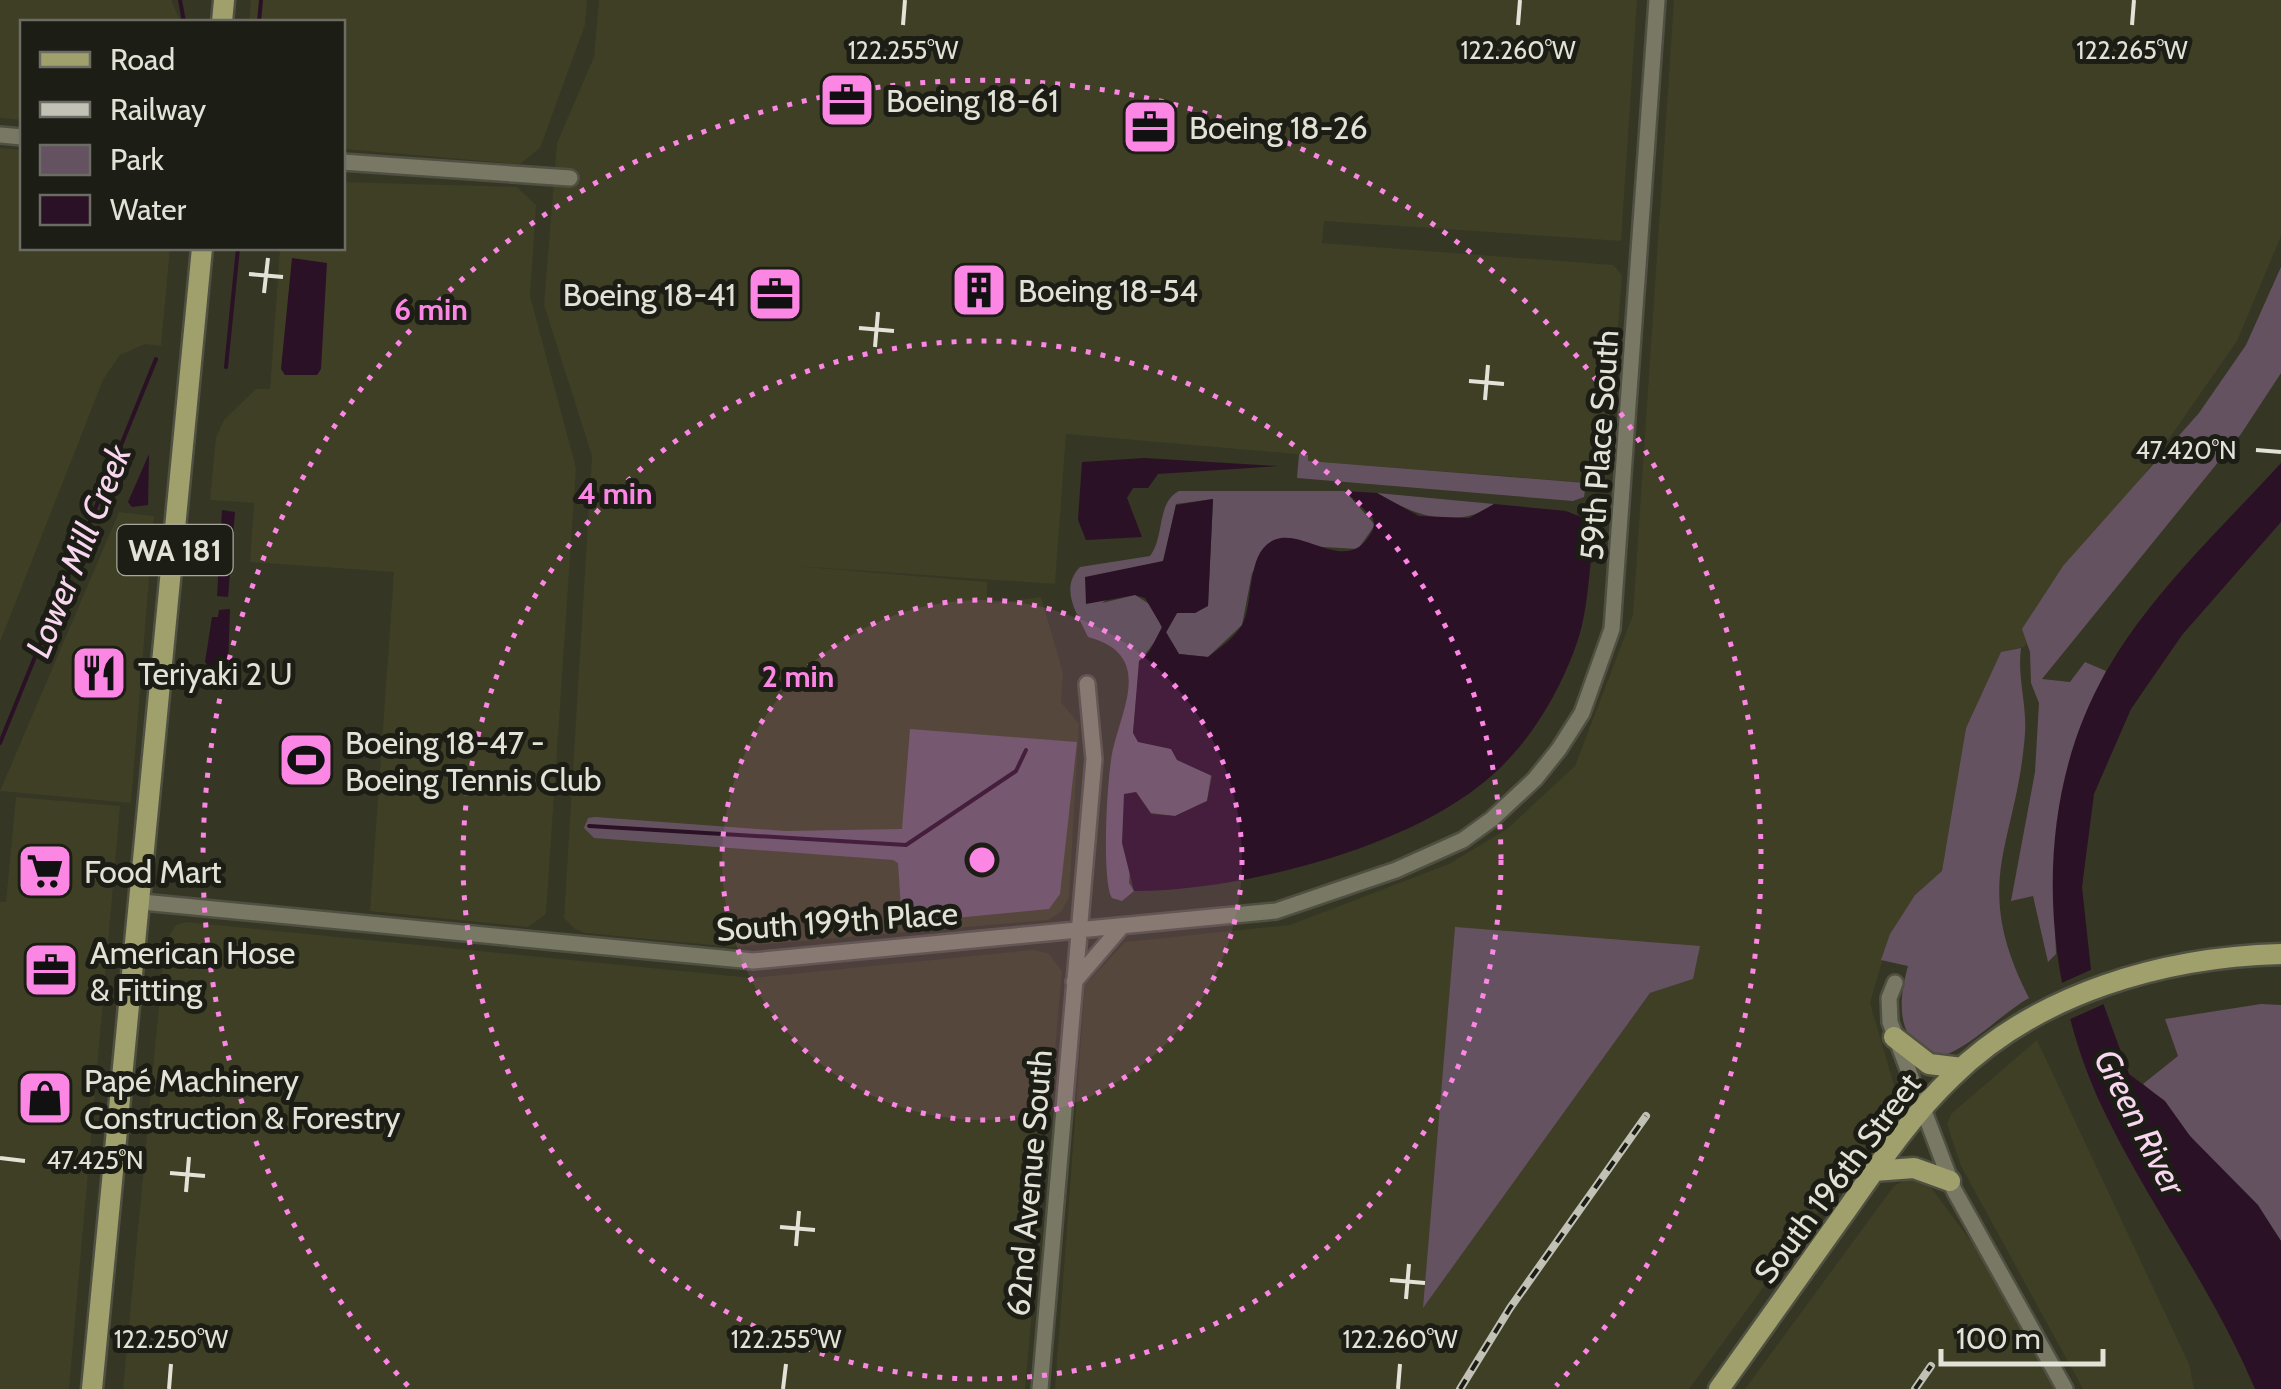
<svg xmlns="http://www.w3.org/2000/svg" width="2281" height="1389" font-family="Cabin,sans-serif">
	<rect width="100%" height="100%" fill="#353624"/>
	<path fill="#3f3f26" fill-rule="evenodd" d="M0 0H171L181 22H22V120L0 118Z
		M251 0H587L585 25 540 148 520 164 343 149 342 22H249Z
		M599 0H1637L1621 241 1324 221 1322 243 1613 265 1622 275 1606 484 1307 461V455L1066 434 1055 584 795 566 987 582V604L1041 597 1063 673 1061 702 1079 724 1069 897 1062 911 1048 920 733 947 585 933 575 929 564 918 592 456 544 305 557 143 594 57Z
		M1674 0H2281V236L2237 341 2024 647 2001 652 1966 728 1942 871 1915 895 1890 934 1870 1003 1899 1102 1689 1389H1055L1085 985 1125 942 1290 925 1449 864 1507 829 1575 766 1633 615ZM1455 927 1693 979 1650 993 1425 1305Z
		M0 148 22 150V248H170L161 346 145 344 120 355 103 380 0 642Z
		M343 182 517 187 536 205 530 296 576 468 546 914 528 927 370 911 394 572 250 562 254 503 210 500 216 437 224 420 256 389H270L280 248H342Z
		M119 512 154 516 131 803 0 791Z
		M16 797 120 806 69 1389H0V902H6Z
		M186 922 752 978 1032 950 1048 953 1062 971 1025 1389H123L165 942 176 925Z
		M2037 1040 2189 1364 2194 1389H2083L1961 1166 1947 1124 1951 1114Z
		M1909 1178 1930 1186 1972 1243 2058 1389H1745L1894 1186Z"/>
	<path fill="#655261" d="M2281 267V373L2241 434 2042 679 2070 682 2085 662 2106 671C2057 767 2052 848 2056 954L2048 962 2033 896 2011 901 2035 772 2039 703 2031 683 2030 652 2022 629 2063 566 2199 413 2246 345Z
		M1299 454 1308 455V461L1586 483 1584 497 1573 501 1297 478Z
		M1179 491H1345L1375 525 1358 549 1307 546 1283 538 1252 573 1242 625 1208 657 1179 654 1166 633 1177 613H1195L1208 605 1213 499 1176 504 1164 560 1102 603 1135 595 1154 607 1163 631 1140 661 1133 733 1171 749 1211 775 1207 801 1175 816 1151 813 1136 792 1129 883 1134 891 1122 901 1112 898C1101 881 1107 767 1114 745 1125 702 1151 654 1088 637 1077 613 1059 589 1080 567L1150 556C1165 537 1156 503 1179 491Z
		M1377 493 1494 504C1457 531 1412 515 1377 493Z
		M2021 648C2017 676 2027 705 2025 733 2017 846 1969 880 2029 998 2003 1013 1975 1042 1950 1053 1942 1057 1935 1056 1927 1052 1894 1035 1900 995 1908 966L1881 960 1890 934 1915 895 1942 871 1966 728 2001 652Z
		M910 729 1077 742 1060 894 1049 909 902 923 898 863 893 860 594 838 584 828 588 818 595 817 785 831 902 829Z
		M1455 927 1700 946 1693 979 1650 993 1423 1308Z
		M2261 1004 2281 1005V1241C2255 1200 2220 1173 2190 1136 2174 1116 2163 1100 2143 1084L2178 1056 2165 1019Z"/>
	<path fill="#2b1125" d="M292 258 327 263 321 369 317 375H285L281 369Z
		M149 454 148 505 132 507 128 502Z
		M1144 458 1278 466 1158 474 1148 488H1133L1127 498 1142 537 1086 540 1078 520 1082 462Z
		M2281 463V522L2182 635 2131 709 2094 794 2082 887 2091 970 2129 1074 2165 1101 2190 1136 2258 1205 2281 1241V1389H2255C2214 1291 2149 1205 2103 1109 2040 977 2031 802 2106 672 2151 593 2221 529 2281 463Z
		M1345 491 1377 493 1419 516 1469 518 1494 504 1566 511 1596 523C1588 565 1590 612 1574 651 1555 701 1523 753 1479 786 1397 851 1237 891 1134 891L1122 843 1124 794 1136 792 1151 814 1175 816 1207 801 1212 776 1177 760 1171 749 1138 742 1133 733 1139 661 1149 652 1162 627 1145 598 1135 595 1086 604 1085 577 1163 561 1176 505 1213 499 1208 606 1195 613H1177L1166 632 1179 654 1208 657C1220 648 1234 638 1242 625 1255 603 1244 544 1281 538 1308 534 1345 569 1367 539 1373 531 1375 527 1373 518Z
		M222 510 235 512 228 597 217 596Z
		M230 609 228 666 210 668 205 662 212 617H218L219 610Z"/>
	<path fill="#353624" d="M2095 968 2106 1003 2064 1022 2055 986Z"/>
	<g fill="none" stroke-linecap="round" stroke-linejoin="round">
		<path stroke="#2b1125" stroke-width="4" d="M180 0 184 22
			M259 22 261 0
			M226 367 238 248
			M0 743 156 359
			M589 826 906 845 1016 771 1026 750"/>
		<g stroke="#505042" stroke-width="20">
			<path id="minor" d="M0 135 22 137
				M342 162 570 178
				M142 902 753 961 1276 911 1396 870 1463 840 1492 819 1535 779 1559 749 1582 713 1612 629 1657 0
				M1074 982 1122 926
				M1895 983 1889 998 1890 1022 1954 1190 2065 1389
				M1040 1389 1094 759 1087 684"/>
		</g>
		<g stroke="#505042" stroke-width="25">
			<path id="major" d="M222 22 224 0
				M1894 1037 1929 1064 1962 1068
				M1874 1171 1914 1168 1950 1181
				M92 1389 202 248
				M1719 1389C1761 1331 1802 1273 1843 1215 1877 1167 1910 1117 1952 1077 2037 993 2164 957 2281 954"/>
		</g>
		<use href="#minor" stroke="#787864" stroke-width="15"/>
		<use href="#major" stroke="#a0a06c" stroke-width="20"/>
		<g stroke="#c1c1b5" stroke-width="8">
			<path id="rail" d="M1460 1389 1510 1308 1646 1116
				M1915 1389 1931 1366"/>
		</g>
		<use href="#rail" stroke="#1c1d15" stroke-width="4" stroke-dasharray="11" stroke-linecap="butt"/>
	</g>
	<path fill="none" stroke="#e2e2d7" stroke-width="4" d="M903 25 905 0M1518 25 1520 0M2132 25 2134 0M249 274 283 277M264 293 268 258M859 328 894 331M875 347 878 312M1469 381 1504 384M1485 400 1488 365M2256 450 2281 452M0 1158 25 1161M170 1173 205 1176M186 1192 189 1157M780 1227 815 1230M796 1246 799 1211M1390 1280 1425 1283M1406 1299 1409 1264M169 1389 171 1364M783 1389 786 1364M1398 1389 1400 1364"/>
	<circle cx="982" cy="860" r="260" fill="#fc86e4" fill-opacity=".12"/>
	<g fill="none" stroke="#fc86e4" stroke-width="5" stroke-dasharray="5 10">
		<circle cx="982" cy="860" r="260"/>
		<circle cx="982" cy="860" r="519"/>
		<path d="M408 1386A779 779 0 1 1 1556 1386"/>
	</g>
	<defs>
		<g id="office-square" transform="scale(2.875)"><rect x="-9" y="-9" width="18" height="18" rx="4" fill="#fc86e4" stroke="#1c1d15"/><path d="M-6-3h4V-5.5h4V-3h4V5H-6ZM-1-4.5V-3h2v-1.5ZM-6 0V1H6V0Z" fill="#111"/></g>
		<g id="building-square" transform="scale(2.875)"><rect x="-9" y="-9" width="18" height="18" rx="4" fill="#fc86e4" stroke="#1c1d15"/><path d="M-4-6H4V6H1V3H-1V6H-4ZM-2.5-4.3h1.7v1.8h-1.7ZM.8-4.3h1.7v1.8H.8ZM-2.5-1h1.7V.8h-1.7ZM.8-1h1.7V.8H.8Z" fill="#111"/></g>
		<g id="restaurant-square" transform="scale(2.875)"><rect x="-9" y="-9" width="18" height="18" rx="4" fill="#fc86e4" stroke="#1c1d15"/><path d="M-5-6h1v4h1v-4h1v4h1v-4h1v5L-1.5 .5V6h-2V.5L-5-1ZM5-6V6H3V1.5H1.5Q1.5-4 5-6Z" fill="#111"/></g>
		<g id="stadium-square" transform="scale(2.875)"><rect x="-9" y="-9" width="18" height="18" rx="4" fill="#fc86e4" stroke="#1c1d15"/><path d="M0-5a6.5 5 0 1 0 0 10a6.5 5 0 1 0 0-10ZM-3.5-1.8h7v3.6h-7Z" fill="#111"/></g>
		<g id="supermarket-square" transform="scale(2.875)"><rect x="-9" y="-9" width="18" height="18" rx="4" fill="#fc86e4" stroke="#1c1d15"/><path d="M-6-5.5h2.5l.6 2H6L4.5 2H-2.5L-4.4-4H-6ZM-1.5 3.2a1.3 1.3 0 1 0 .1 0ZM3 3.2a1.3 1.3 0 1 0 .1 0Z" fill="#111"/></g>
		<g id="shop-square" transform="scale(2.875)"><rect x="-9" y="-9" width="18" height="18" rx="4" fill="#fc86e4" stroke="#1c1d15"/><path d="M-5-2.5h2.3a2.7 3.5 0 0 1 5.4 0H5L5.5 6h-11ZM-1.5-2.5h3a1.5 2.3 0 0 0-3 0Z" fill="#111"/></g>
	</defs>
	<g fill-rule="evenodd">
		<use href="#office-square" x="847" y="100"/>
		<use href="#office-square" x="1150" y="127"/>
		<use href="#building-square" x="979" y="290"/>
		<use href="#office-square" x="775" y="294"/>
		<use href="#restaurant-square" x="99" y="673"/>
		<use href="#stadium-square" x="306" y="760"/>
		<use href="#supermarket-square" x="45" y="871"/>
		<use href="#office-square" x="51" y="970"/>
		<use href="#shop-square" x="45" y="1098"/>
	</g>
	<g text-anchor="middle" dominant-baseline="central" stroke-width="10" stroke-linejoin="round" paint-order="stroke">
		<rect fill="#1c1d15" stroke="#a7a79d" stroke-width="2.5" x="117.5" y="525" width="115" height="50" rx="8"/>
		<g font-size="30" font-weight="bold" fill="#e2e2d7">
			<text x="175" y="550">WA 181</text>
		</g>
		<g font-size="32" fill="#e2e2d7" stroke="#1c1d15" text-anchor="start">
			<text x="886" y="100">Boeing 18-61</text>
			<text x="1189" y="127">Boeing 18-26</text>
			<text x="1018" y="290">Boeing 18-54</text>
			<text x="736" y="294" text-anchor="end">Boeing 18-41</text>
			<text x="138" y="673">Teriyaki 2 U</text>
			<text x="345" y="742">Boeing 18-47 -<tspan x="345" dy="37">Boeing Tennis Club</tspan></text>
			<text x="84" y="871">Food Mart</text>
			<text x="90" y="952">American Hose<tspan x="90" dy="37">&amp; Fitting</tspan></text>
			<text x="84" y="1080">Papé Machinery<tspan x="84" dy="37">Construction &amp; Forestry</tspan></text>
		</g>
		<g font-size="32" fill="#e2e2d7" stroke="#1c1d15">
			<text transform="translate(1599 445) rotate(-86)">59th Place South</text>
			<text transform="translate(837 921) rotate(-4)">South 199th Place</text>
			<text transform="translate(1837 1178) rotate(-53)">South 196th Street</text>
			<text transform="translate(1029 1183) rotate(-85)">62nd Avenue South</text>
		</g>
		<g font-size="35" font-style="italic" fill="#f8d6f0" stroke="#1c1d15">
			<text transform="translate(78 551) rotate(-68)">Lower Mill Creek</text>
			<text transform="translate(2140 1122) rotate(63)">Green River</text>
		</g>
	</g>
	<g font-size="25" text-anchor="middle" fill="#e2e2d7" stroke="#1c1d15" stroke-width="10" stroke-linejoin="round" paint-order="stroke">
		<text x="903" y="59">122.255°W</text>
		<text x="1518" y="59">122.260°W</text>
		<text x="2132" y="59">122.265°W</text>
		<text x="2186" y="459">47.420°N</text>
		<text x="95" y="1169">47.425°N</text>
		<text x="171" y="1348">122.250°W</text>
		<text x="786" y="1348">122.255°W</text>
		<text x="1400" y="1348">122.260°W</text>
	</g>
	<circle cx="982" cy="860" r="15" fill="#fc86e4" stroke="#1c1d15" stroke-width="5"/>
	<g font-size="30" text-anchor="middle" font-weight="bold" fill="#fc86e4" stroke="#1c1d15" stroke-width="10" stroke-linejoin="round" paint-order="stroke">
		<text x="431" y="320">6 min</text>
		<text x="615" y="504">4 min</text>
		<text x="798" y="687">2 min</text>
	</g>
	<rect x="20" y="20" width="325" height="230" fill="#1c1d15" stroke="#6b6c63" stroke-width="2.5"/>
	<rect x="40" y="52" width="50" height="15" fill="#a0a06c" stroke="#6b6c63" stroke-width="2.5"/>
	<text x="110" y="70" font-size="30" fill="#e2e2d7">Road</text>
	<rect x="40" y="102" width="50" height="15" fill="#c1c1b5" stroke="#6b6c63" stroke-width="2.5"/>
	<text x="110" y="120" font-size="30" fill="#e2e2d7">Railway</text>
	<rect x="40" y="145" width="50" height="30" fill="#655261" stroke="#6b6c63" stroke-width="2.5"/>
	<text x="110" y="170" font-size="30" fill="#e2e2d7">Park</text>
	<rect x="40" y="195" width="50" height="30" fill="#2b1125" stroke="#6b6c63" stroke-width="2.5"/>
	<text x="110" y="220" font-size="30" fill="#e2e2d7">Water</text>
	<path d="M1941 1349v15h162v-15" fill="none" stroke="#e2e2d7" stroke-width="5"/>
	<text x="1956" y="1349" font-size="30" fill="#e2e2d7" stroke="#1c1d15" stroke-width="8" paint-order="stroke">100 m</text>
</svg>
